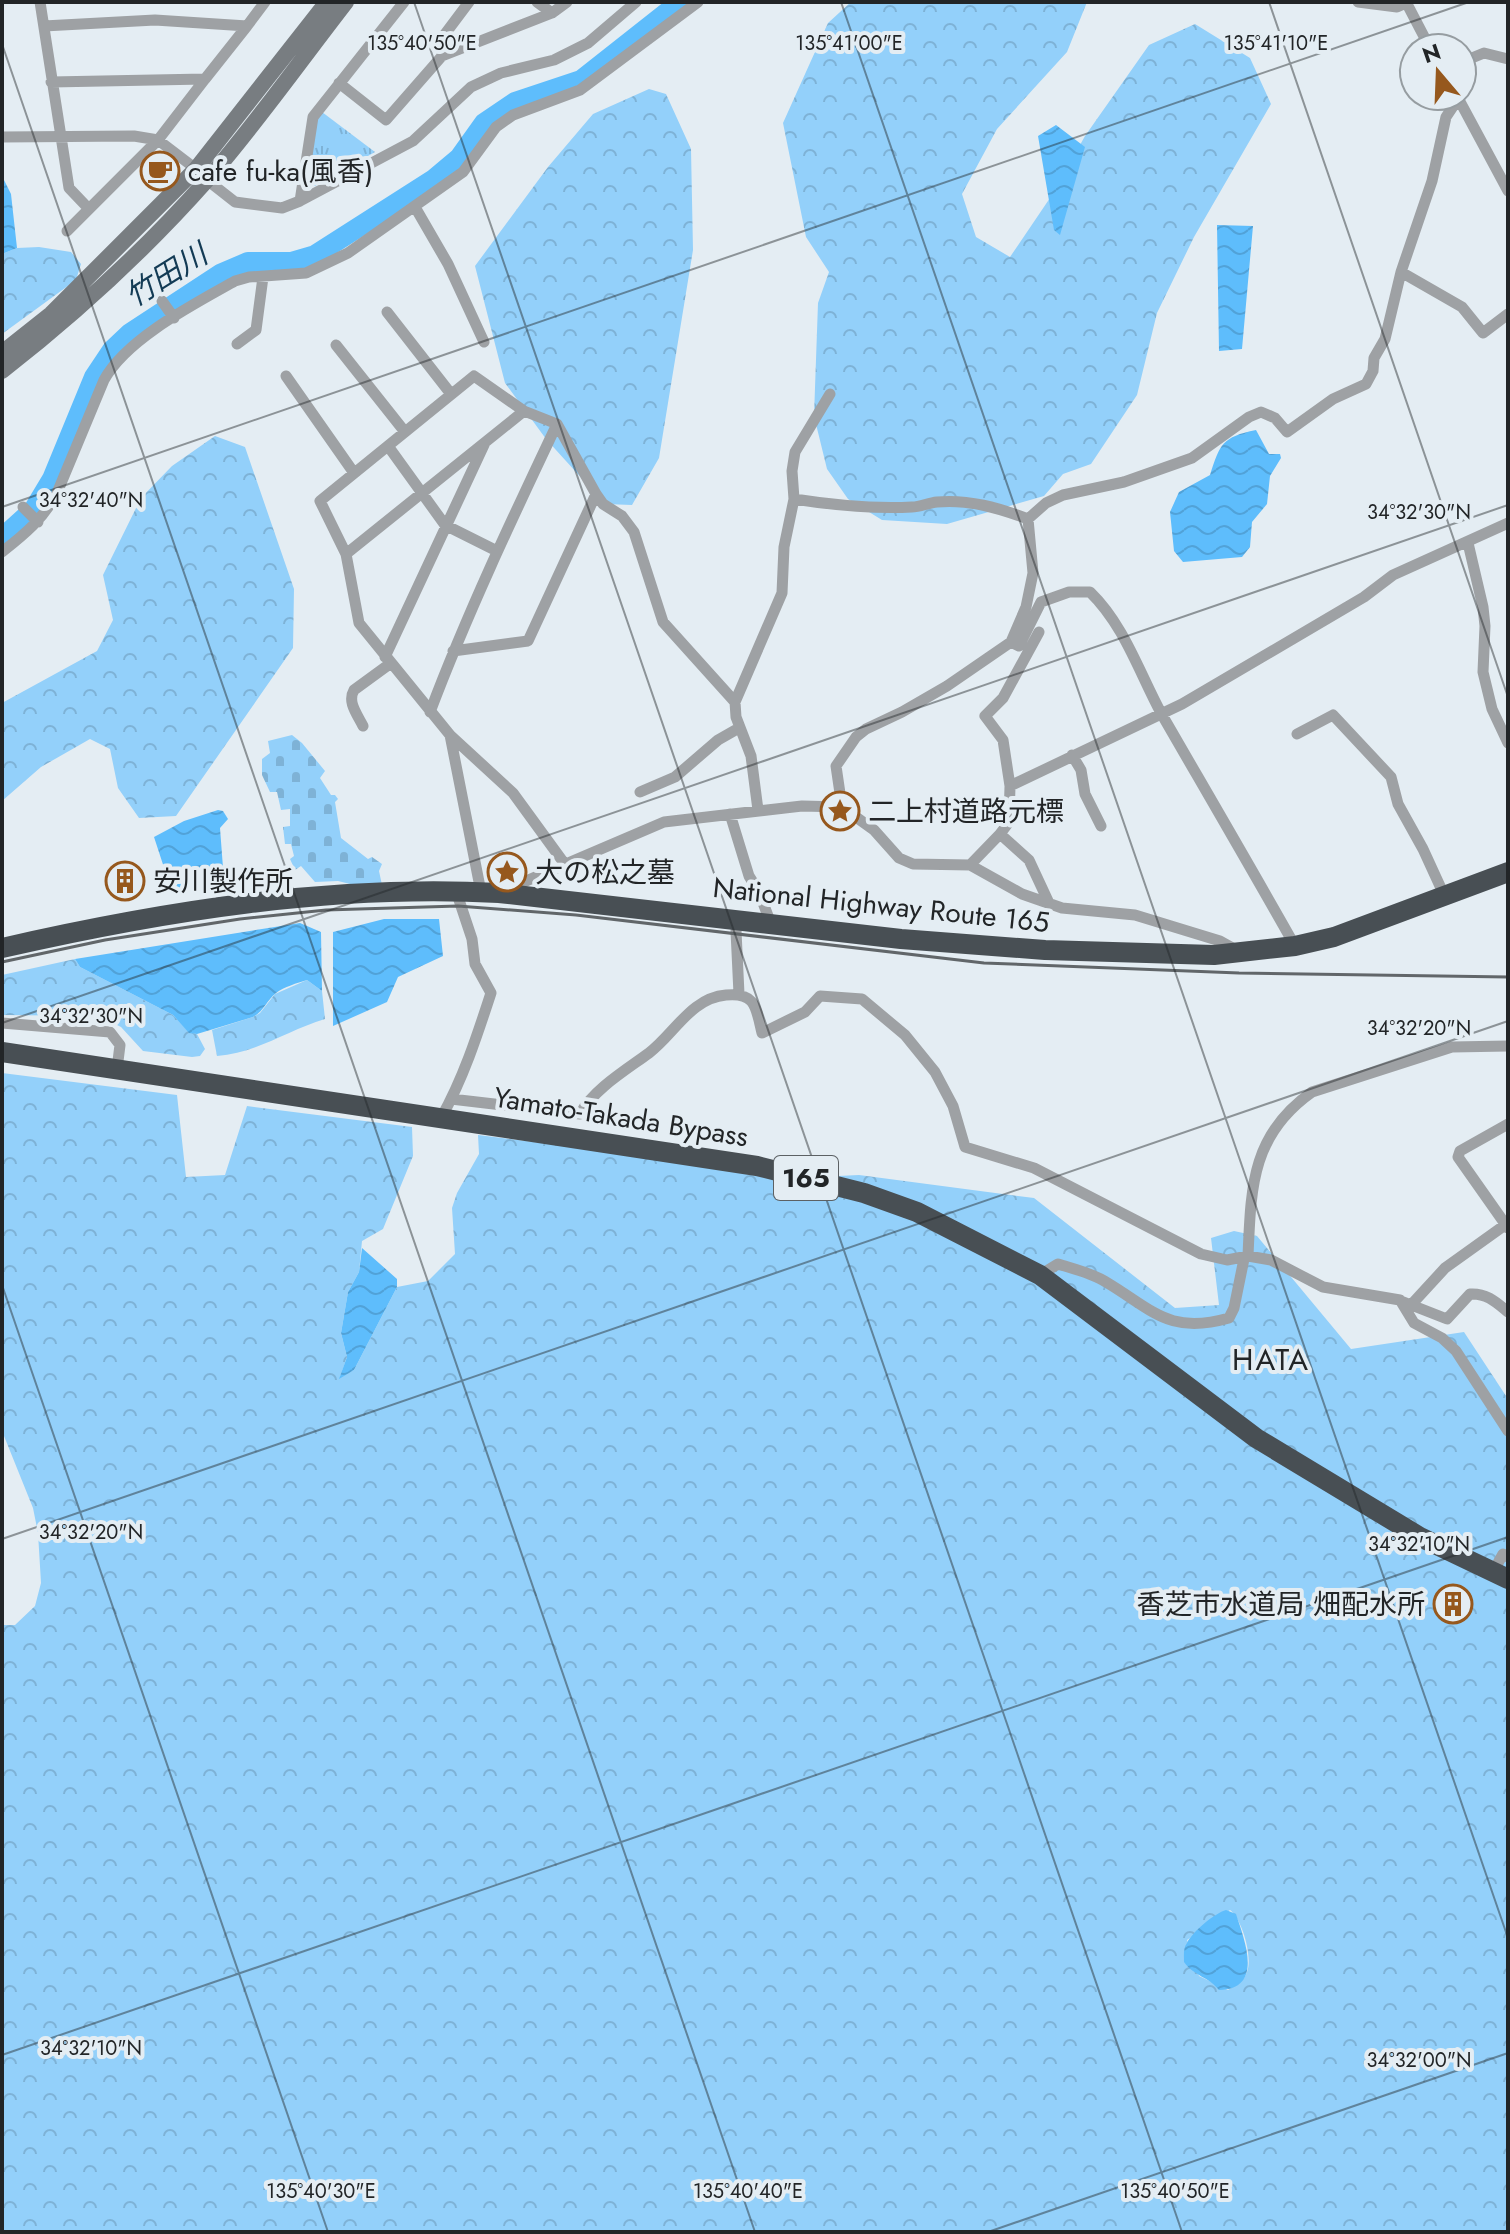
<svg xmlns="http://www.w3.org/2000/svg" width="1510" height="2234" font-family="Jost,'Noto Sans JP',sans-serif">
	<defs>
		<pattern id="grass-tufts" width="24" height="20" patternUnits="userSpaceOnUse" patternTransform="scale(2)"><rect width="24" height="20" fill="#93d0fa"/><path d="M3 7l-1-3M5 7V3M7 7l1-3M15 17l-1-3M17 17v-4M19 17l1-3" fill="none" stroke="#7eb2d6"/></pattern>
		<pattern id="forest-crowns" width="20" height="18" patternUnits="userSpaceOnUse" patternTransform="scale(2)"><rect width="20" height="18" fill="#93d0fa"/><path d="M2 6a3 3 0 1 1 6 0M12 15a3 3 0 1 1 6 0" fill="none" stroke="#7eb2d6"/></pattern>
		<pattern id="cemetery-stones" width="16" height="16" patternUnits="userSpaceOnUse" patternTransform="scale(2)"><rect width="16" height="16" fill="#93d0fa"/><path d="M2 7V4a2 2 0 0 1 4 0v3zM10 15v-3a2 2 0 0 1 4 0v3z" fill="#7eb2d6"/></pattern>
		<pattern id="water-waves" width="16" height="10" patternUnits="userSpaceOnUse" patternTransform="scale(2)"><rect width="16" height="10" fill="#5ebdfc"/><path d="M0 5q4-4 8 0t8 0" fill="none" stroke="#51a2d8"/></pattern>
	</defs>
	<rect width="100%" height="100%" fill="#e4edf3"/>
	<path fill="url(#grass-tufts)" d="M322 112 375 152 315 186 307 180 315 120Z"/>
	<path fill="url(#forest-crowns)" fill-rule="evenodd" d="M851 2H1087L1067 52 997 129 962 194 976 237 1010 257 1052 195 1085 136 1149 45 1195 24 1250 58 1271 104 1194 237 1157 313 1137 395 1091 464 1063 474 1044 496 947 524 882 520 848 499 827 469 814 416 818 303 829 272 806 237 783 123 828 23Z
		M649 89 666 94 691 149 693 250 659 458 632 505 605 504 546 439 505 383 475 266 548 167 593 114Z
		M39 247 71 252 81 264 76 280 2 334V254L17 248Z
		M215 436 245 447 294 589 293 648 176 816 139 818 118 788 110 749 90 739 41 767 2 801V703L97 651 113 620 103 575 141 498 172 466Z
		M75 959 80 967 173 1015 189 1032 197 1034 205 1049 200 1056 192 1057 143 1051 121 1027 99 1016 2 1015V975Z
		M307 980 322 991 325 1019C288 1030 257 1053 217 1056L212 1030 253 1017 260 1013 275 994Z
		M2 1073 177 1095 186 1177 225 1175 247 1106 412 1127 413 1156 383 1229 362 1241 359 1272 348 1292 341 1333 347 1357 340 1377 354 1370 397 1287 428 1281 455 1254 452 1208 457 1193 479 1154 478 1135 614 1152 776 1179 859 1175 1034 1198 1175 1308 1219 1305 1211 1238 1234 1231 1257 1236 1351 1349 1464 1332 1508 1399V2232H2V1625H15L35 1606 41 1583 38 1533 33 1508 2 1431ZM1230 1910C1242 1919 1253 1957 1247 1972 1244 1981 1236 1985 1228 1990L1199 1976 1187 1940Z"/>
	<path fill="url(#cemetery-stones)" d="M292 735 302 743 325 771 320 778 331 795H335L338 799 335 802 341 838 368 859 372 857 382 864 379 871 382 885H354L338 881 315 882 301 866 295 870 290 859 294 856 291 844H285L283 827 290 826V809L281 810 277 792H270L262 775V759L270 753 268 741Z"/>
	<path fill="url(#water-waves)" d="M1056 125 1085 147 1060 235 1054 230 1038 136Z
		M2 176 11 194 17 248 2 254Z
		M1217 225 1253 226 1242 349 1219 351Z
		M1256 430 1269 454H1280L1281 458 1270 476 1267 504 1252 522 1250 547 1242 557 1183 562 1174 551 1170 512 1179 492 1210 475C1220 444 1222 437 1256 430Z
		M218 810 223 811 228 819 220 828 224 881 172 892 154 837 184 821Z
		M384 919H439L443 956 398 977 387 1002 333 1026V932Z
		M300 923 321 932 322 991 307 980C297 983 284 987 276 993 267 1000 264 1011 253 1017L197 1034 189 1033 173 1015 80 967 75 959Z
		M362 1248 397 1279V1287L354 1370 339 1379 347 1357 341 1333 348 1292 359 1272Z
		M1226 1910 1236 1914C1244 1939 1265 1989 1219 1990 1209 1977 1194 1976 1184 1962 1184 1956 1183 1948 1187 1943 1192 1932 1215 1913 1226 1910Z"/>
	<g fill="none" stroke-linecap="round" stroke-linejoin="round">
		<path stroke="#5ebdfc" stroke-width="20" d="M2 538 34 509 52 479 94 377 112 350 130 333 220 274 248 262H291L315 255 434 179 459 158 484 123 515 102 581 80 680 2"/>
		<path stroke="#9ea1a4" stroke-width="11" d="M40 2 69 188 89 209
			M537 2 552 13
			M1358 2 1397 7 1406 3
			M1406 2 1430 48
			M44 26 155 20 247 26 205 79 51 82
			M247 26 265 2
			M442 56V38L469 2
			M1462 62 1484 53 1508 59
			M339 83 386 120 442 56 552 13 567 2
			M1457 96 1508 191
			M1458 99 1446 117 1432 181 1401 272 1462 307 1483 333 1508 314
			M2 137 134 136 158 140 196 169
			M207 180 235 202 282 208 300 201 413 141 471 87 501 73 554 60 588 43 636 2
			M300 201 313 117 404 2
			M415 207 448 264 484 342
			M67 231 158 140 205 79
			M162 301 174 318
			M387 312 451 394
			M237 344 256 330 263 277
			M336 345 405 432
			M286 376 354 473
			M388 446 445 525 497 551
			M596 494 603 504 622 516 634 532 663 622 735 702
			M794 499C832 505 873 509 912 507 920 507 928 503 937 502 968 499 999 508 1028 519
			M23 507 38 522
			M1468 543 1483 607 1485 626 1483 672 1492 709 1508 743
			M2 552C25 534 43 519 57 493L104 380C126 339 194 304 235 281L249 277 306 273 348 253 463 172 496 127 513 115 580 90 698 2
			M346 554 524 411
			M1011 642 1019 646 1041 602 1069 592H1090C1124 625 1139 672 1161 713 1206 791 1251 868 1295 946
			M385 657 484 445
			M430 712C467 614 512 519 557 424
			M363 726C357 714 347 702 354 690L391 663
			M1297 734 1333 715 1391 777 1398 804 1423 849 1445 897
			M450 735 359 623 346 554 320 501 474 376 524 411 557 424 596 494 528 641 453 651
			M1072 755 1081 770 1085 794 1101 826
			M1010 786 1003 740 985 716 1003 698 1039 632
			M640 792 675 777 718 740 739 728
			M842 807 836 766 856 737 866 729 902 712 947 686 1011 642 1026 607 1033 573 1028 519 1046 503 1063 495 1124 482 1192 458 1249 417 1261 412 1275 418 1287 432 1333 399 1366 384 1373 371 1374 358 1385 339 1401 272
			M758 810 751 756 736 717 735 702 782 593 784 547 794 499 792 471 795 452 830 394
			M730 814 749 876 759 892 771 924
			M970 865 1000 834
			M505 890 664 822 802 806 842 807 874 830 899 858 913 864 970 865 1022 894 1062 908 1135 915 1220 941 1238 951
			M481 892 450 735 513 793 564 863
			M1049 903 1029 860 1000 834 1009 822 1010 786 1182 704 1364 597 1393 575 1508 523
			M739 920 736 931 739 994
			M2 1023 110 1032 120 1045 117 1069
			M451 1099 580 1114C594 1089 626 1070 649 1053 675 1033 691 998 726 995 756 992 756 1008 762 1033L805 1012 820 996 862 999 905 1035 935 1072 953 1106 965 1147 1034 1168 1201 1254 1227 1260 1248 1256 1271 1260 1323 1287 1400 1300 1414 1323 1442 1338 1456 1351 1508 1431
			M441 1118C463 1079 477 1036 491 993L475 964 472 939 456 891
			M1508 1124 1460 1151 1458 1157 1508 1228
			M1248 1256C1251 1188 1251 1135 1312 1092L1452 1047 1508 1046
			M1040 1275 1058 1264C1074 1269 1092 1273 1106 1282 1153 1310 1169 1335 1229 1318L1234 1308 1244 1259
			M1401 1301 1447 1319 1470 1294C1487 1293 1496 1302 1508 1312
			M1411 1305 1445 1268 1505 1225
			M1493 1572 1503 1554 1508 1557"/>
		<path stroke="#787d81" stroke-width="16" d="M2 353 51 314 196 169 327 2
			M2 371C75 314 145 250 207 180 256 124 300 61 346 2"/>
		<path stroke="#484f54" stroke-width="20" d="M2 948C164 911 332 884 499 893L901 939 1045 950 1214 955 1295 946 1334 937 1508 872
			M2 1052 757 1166 864 1193 917 1212 1040 1275 1256 1438 1420 1537 1508 1579"/>
		<path stroke="#616669" stroke-width="3" d="M2 962 105 940 240 919 326 910 458 906 576 915 984 963 1239 973 1508 977"/>
	</g>
	<path fill="none" stroke="#222527" stroke-width="2" stroke-opacity="0.45" d="M414 2 1182 2232M841 2 1508 1938M1269 2 1508 697M2 44 755 2232M2 507 1469 2M2 1023 1508 505M2 1285 328 2232M2 1539 1508 1021M2 2055 1508 1537M988 2232 1508 2053"/>
	<defs>
		<g id="cafe-ring" transform="scale(2)"><circle r="9.5" fill="#e4edf3" stroke="#96581d" stroke-width="1.5"/><path d="M-5.5-4.5H6V0H3Q3 3.5 0 3.5H-2.5Q-5.5 3.5-5.5 0ZM3-3.2v2h1.7v-2ZM-6 4.5H4V6H-6Z" fill="#96581d"/></g>
		<g id="sight-ring" transform="scale(2)"><circle r="9.5" fill="#e4edf3" stroke="#96581d" stroke-width="1.5"/><path d="M0-6L1.8-2.2L6-1.7L2.9 1.2L3.7 5.4L0 3.3L-3.7 5.4L-2.9 1.2L-6-1.7L-1.8-2.2Z" fill="#96581d"/></g>
		<g id="building-ring" transform="scale(2)"><circle r="9.5" fill="#e4edf3" stroke="#96581d" stroke-width="1.5"/><path d="M-4-6H4V6H1V3H-1V6H-4ZM-2.5-4.3h1.7v1.8h-1.7ZM.8-4.3h1.7v1.8H.8ZM-2.5-1h1.7V.8h-1.7ZM.8-1h1.7V.8H.8Z" fill="#96581d"/></g>
	</defs>
	<g fill-rule="evenodd">
		<use href="#cafe-ring" x="160" y="171"/>
		<use href="#sight-ring" x="840" y="811"/>
		<use href="#sight-ring" x="507" y="872"/>
		<use href="#building-ring" x="125" y="881"/>
		<use href="#building-ring" x="1453" y="1604"/>
	</g>
	<g text-anchor="middle" dominant-baseline="central" stroke-width="8" stroke-linejoin="round" paint-order="stroke">
		<rect fill="#e4edf3" stroke="#5c6164" stroke-width="2" x="774" y="1156" width="64" height="44" rx="6"/>
		<g font-size="26" font-weight="bold" fill="#222527">
			<text x="806" y="1178">165</text>
		</g>
		<g font-size="28" fill="#222527" stroke="#e4edf3" text-anchor="start">
			<text x="188" y="171">cafe fu-ka(風香)</text>
			<text x="868" y="811">二上村道路元標</text>
			<text x="535" y="872">大の松之墓</text>
			<text x="153" y="881">安川製作所</text>
			<text x="1425" y="1604" text-anchor="end">香芝市水道局 畑配水所</text>
		</g>
		<g font-size="28" fill="#222527" stroke="#e4edf3">
			<text transform="translate(881 905) rotate(6)">National Highway Route 165</text>
			<text transform="translate(621 1117) rotate(9)">Yamato-Takada Bypass</text>
		</g>
		<g font-size="30" font-style="italic" fill="#133b55" stroke="#e4edf3">
			<text transform="translate(166 275) rotate(-32)">竹田川</text>
		</g>
		<g font-size="30" letter-spacing="2" fill="#222527" stroke="#e4edf3">
			<text x="1271" y="1359">HATA</text>
		</g>
	</g>
	<g font-size="20" text-anchor="middle" fill="#222527" stroke="#e4edf3" stroke-width="8" stroke-linejoin="round" paint-order="stroke">
		<text x="849" y="50">135°41'00"E</text>
		<text x="422" y="50">135°40'50"E</text>
		<text x="1276" y="50">135°41'10"E</text>
		<text x="91" y="507">34°32'40"N</text>
		<text x="1419" y="519">34°32'30"N</text>
		<text x="91" y="1023">34°32'30"N</text>
		<text x="1419" y="1035">34°32'20"N</text>
		<text x="91" y="1539">34°32'20"N</text>
		<text x="1419" y="1551">34°32'10"N</text>
		<text x="91" y="2055">34°32'10"N</text>
		<text x="1419" y="2067">34°32'00"N</text>
		<text x="321" y="2198">135°40'30"E</text>
		<text x="748" y="2198">135°40'40"E</text>
		<text x="1175" y="2198">135°40'50"E</text>
	</g>
	<rect width="1510" height="2234" fill="none" stroke="#222527" stroke-width="8"/>
	<g transform="translate(1438 72) rotate(341)"><circle r="38" fill="#e4edf3" stroke="#969da1" stroke-width="2"/>
	<path d="M0-6L14 30L0 20L-14 30Z" fill="#96581d"/>
	<text y="-12" font-size="22" font-weight="bold" text-anchor="middle" fill="#222527">N</text>
	</g>
</svg>
